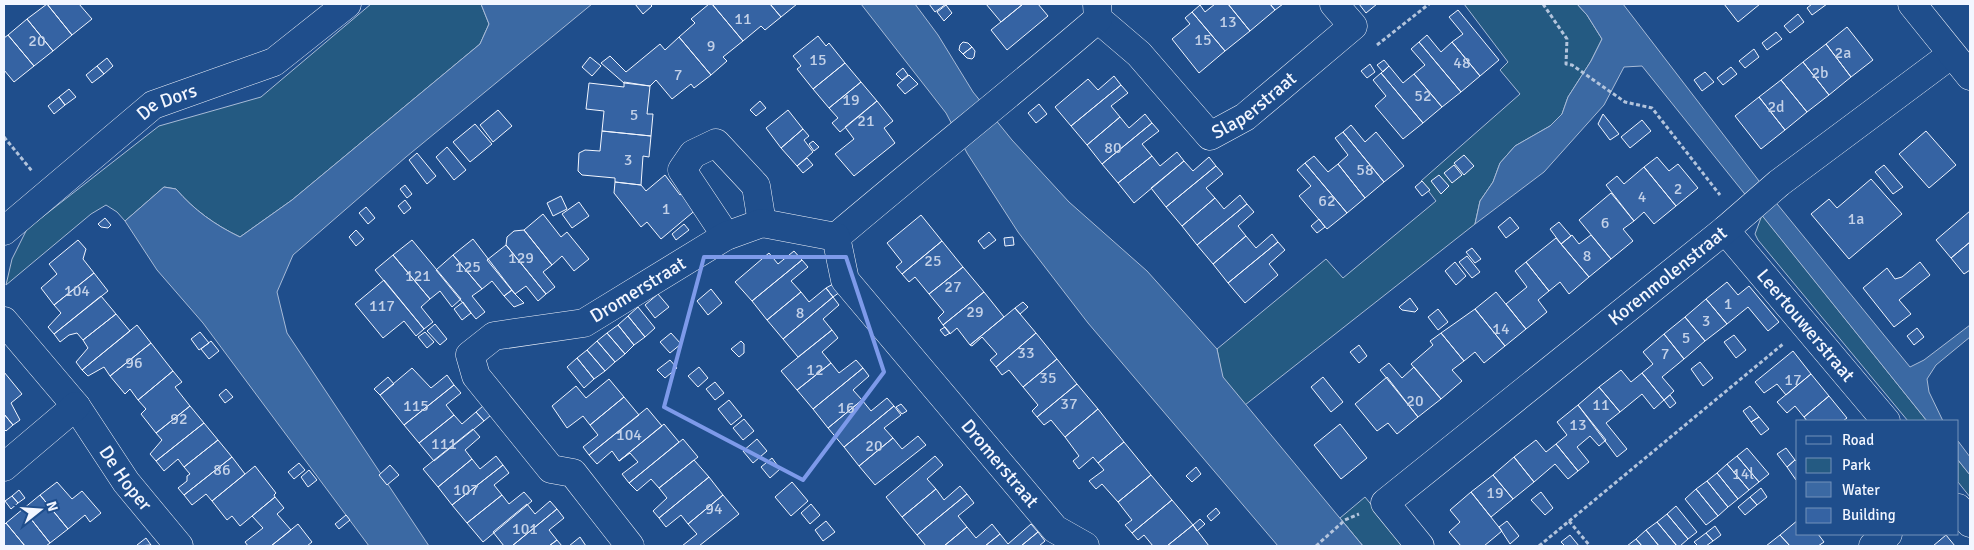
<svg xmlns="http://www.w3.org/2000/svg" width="1974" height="550" font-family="Signika,sans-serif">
	<rect width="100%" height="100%" fill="#1f4e8c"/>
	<path fill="#245a82" stroke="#a8bbd7" d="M371 4H481L489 24 480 44 292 200 240 237C215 225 194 210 176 189L164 187 125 221 117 212 106 205 91 214 6 285 12 259 27 229 159 126 261 97Z
		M1464 4H1577L1587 15 1602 39 1591 61 1568 97 1562 114 1550 126 1515 146 1500 163 1493 182 1480 201 1475 224 1245 405 1222 377 1217 349 1326 259 1343 278 1436 201 1421 181 1520 94 1500 70 1508 62Z
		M1762 215 1927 421H1908L1758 240 1755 234Z
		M1958 460 1970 475V497L1958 482Z
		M1365 497 1405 546H1363L1340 518Z"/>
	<path fill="#3b69a3" stroke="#a8bbd7" d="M481 4H592L406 157 293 255 277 292 287 333 429 546H369L203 323 157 270 125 221 164 187 176 189C194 210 215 225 240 237L292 200 480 44 489 24Z
		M861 4H915L938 35 973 92 1012 140 1069 202 1147 271 1217 349 1223 377 1363 546H1278L1088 323 1018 232 967 153 946 113Z
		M1577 4H1623L1769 194 1910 367 1924 360 1970 325V337L1936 365 1927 379 1929 392 1943 421H1927L1642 66 1624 67 1604 105 1544 172 1475 224 1480 201 1493 182 1500 163 1515 146 1550 126 1562 114 1568 97 1591 61 1602 39 1587 15Z
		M1958 441 1970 457V475L1958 460Z"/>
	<path fill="#3563a3" stroke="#f2f6ff" d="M47 4 72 35 53 51 27 19Z
		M47 4H79L92 19 72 35Z
		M635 4H650L652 6 643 14Z
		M709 4H712L743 41 723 57 727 61 711 75 679 37 695 23 691 19Z
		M712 4H770L781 17 765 30 761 26 743 41Z
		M770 4H797L781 17Z
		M929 4H946L935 12Z
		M986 4H1023L1001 22Z
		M1023 4H1038L1048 16 1007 50 991 30Z
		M1215 4H1228L1250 31 1225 51 1192 12 1200 5 1205 12Z
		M1228 4H1270L1275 10 1250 31Z
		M1270 4H1283L1275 10Z
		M1359 4H1377L1366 13Z
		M1724 4H1760L1738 22Z
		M1812 4H1827L1812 15 1807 8Z
		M946 5 952 13 944 21 937 12Z
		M1458 10 1499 60 1480 76 1452 42 1463 34 1449 17Z
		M1192 12 1225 51 1199 73 1172 39 1190 24 1185 18Z
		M1798 14 1804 22 1790 33 1784 26Z
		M27 19 53 51 34 66 8 35Z
		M1847 27 1873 60 1851 77 1826 44Z
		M1776 32 1782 39 1767 50 1762 43Z
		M8 35 34 66 14 82 4 70V38Z
		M1427 35 1441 52 1452 42 1480 76 1461 92 1419 42Z
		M818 36 826 46 829 43 845 63 813 89 797 69 801 66 793 56Z
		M679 37 711 75 694 88 691 84 672 99 656 80 650 86 624 83 601 63 610 56 626 72 660 44 665 50Z
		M963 42 968 43 972 47 963 54 959 50 960 45Z
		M1419 42 1461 92 1442 107 1414 74 1425 65 1411 49Z
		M1826 44 1851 77 1829 95 1803 62Z
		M972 47 975 51 974 57 972 59 967 58 963 54Z
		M1754 49 1759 57 1745 68 1739 61Z
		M590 57 601 66 592 76 582 67Z
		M107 58 113 66 104 74 97 66Z
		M1384 60 1389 66 1383 72 1377 65Z
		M1803 62 1829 95 1807 112 1781 80Z
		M845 63 861 82 829 108 813 89Z
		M1370 64 1375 72 1367 78 1361 71Z
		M97 66 104 74 92 83 86 75Z
		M1389 66 1403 83 1414 74 1442 107 1423 123 1381 73Z
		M1731 67 1737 74 1723 85 1717 78Z
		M903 68 908 75 902 80 896 74Z
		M1705 72 1714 82 1702 91 1694 80Z
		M1381 73 1423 123 1403 139 1375 106 1386 96 1373 80Z
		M909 75 918 84 905 94 897 85Z
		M1114 76 1121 85 1071 126 1055 107 1088 79 1098 90Z
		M1781 80 1807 112 1785 130 1759 97Z
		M624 82 650 86 647 114H653L651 136 602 131 604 111 586 109 589 83 624 87Z
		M861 82 877 101 840 132 832 123 838 118 829 108Z
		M1121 85 1128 93 1111 106 1120 117 1087 145 1071 126Z
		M69 89 76 97 65 105 59 97Z
		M59 97 65 105 54 114 48 106Z
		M1759 97 1785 130 1761 149 1735 116Z
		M760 101 766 108 756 116 750 110Z
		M877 101 893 121 884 128 895 143 854 176 835 154 854 139 845 127Z
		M1039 104 1047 114 1036 123 1028 113Z
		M498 110 512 126 493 142 480 125Z
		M788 110 803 129 781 148 766 128Z
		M1145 114 1152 123 1102 164 1087 145 1120 117 1129 128Z
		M1603 114 1619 134 1610 140 1598 124Z
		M1642 120 1651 131 1630 148 1621 137Z
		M1152 123 1159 131 1142 144 1152 156 1118 183 1102 164Z
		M475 124 492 144 470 162 453 142Z
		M1351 125 1365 142 1376 132 1404 166 1384 182 1343 132Z
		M803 129 809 136 804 140 813 152 797 166 781 148Z
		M602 131 651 136 649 157 643 156 641 185 615 182V178L582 175 578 171 579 153 585 150 600 151Z
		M1926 131 1956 165 1929 188 1899 154Z
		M1343 132 1384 182 1365 198 1338 164 1348 155 1335 138Z
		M813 141 819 147 814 151 809 144Z
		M447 147 466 170 454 180 436 157Z
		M1177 152 1184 161 1134 203 1118 183 1152 156 1160 166Z
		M417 153 436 176 427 184 409 160Z
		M1464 155 1474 166 1464 175 1454 163Z
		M1314 156 1328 172 1338 164 1365 198 1347 213 1305 163Z
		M1209 157 1216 166 1166 207 1151 188 1184 161 1193 171Z
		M1657 157 1669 171 1678 164 1698 188 1676 206 1644 167Z
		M807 158 813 165 803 173 797 166Z
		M1305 163 1347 213 1327 229 1299 196 1311 186 1297 170Z
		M1454 165 1462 175 1452 183 1444 173Z
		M1884 165 1903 187 1893 194 1875 172Z
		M1216 166 1223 174 1206 188 1215 198 1182 226 1166 207Z
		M1644 167 1676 206 1654 224 1644 212 1634 221 1606 185 1617 176 1624 184Z
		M665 175 680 195 685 191 698 208 661 239 647 222 641 227 614 193 615 182 641 185 646 191Z
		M1439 175 1449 186 1441 194 1431 181Z
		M1871 179 1902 214 1849 259 1811 214 1829 199 1837 208Z
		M1422 181 1430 190 1422 196 1415 187Z
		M405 185 412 194 407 198 400 189Z
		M1611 193 1634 221 1623 229 1633 241 1611 259 1579 220Z
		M1240 195 1247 204 1197 245 1182 226 1215 198 1224 209Z
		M561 196 567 209 553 216 547 203Z
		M405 200 411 208 404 214 398 206Z
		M579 202 589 216 572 228 562 214Z
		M1247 204 1254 212 1238 226 1246 236 1213 264 1197 245Z
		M366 207 375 218 368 224 359 213Z
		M1970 211V242L1951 258 1936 240Z
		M543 214 561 237 567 232 589 259 574 271 562 256 552 265 524 230Z
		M921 215 942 241 902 274 896 267 902 262 887 243Z
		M1510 217 1519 228 1506 238 1498 227Z
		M105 218 111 225 108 228 101 227 98 224Z
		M1319 219 1325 227 1317 233 1311 226Z
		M1559 222 1571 236 1561 244 1550 229Z
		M684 224 689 230 676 240 672 234Z
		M356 230 364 239 356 246 349 237Z
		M524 230 552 265 543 272 555 287 546 294 506 245 507 237 514 231Z
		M989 232 996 240 984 249 978 241Z
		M1272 234 1278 242 1228 283 1213 264 1246 236 1256 248Z
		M1572 235 1579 244 1591 235 1611 259 1589 277 1561 244Z
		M1013 237 1014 245 1005 246 1004 238Z
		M1556 238 1589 277 1569 294 1560 282 1549 291 1526 262Z
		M473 239 512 290 504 296 492 281 482 289 453 255Z
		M78 240 86 249 83 259 94 273 54 305 41 288 57 274 49 264Z
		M412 240 461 299 452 307 440 291 430 299 393 255Z
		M942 241 963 267 929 294 915 277 909 282 902 274Z
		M1278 242 1285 250 1269 264 1278 275 1245 303 1228 283Z
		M1970 242V270L1964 274 1951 258Z
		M506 245 546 294 538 301 526 286 515 294 487 260Z
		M1472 248 1481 259 1475 263 1466 252Z
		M794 251 802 260 752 301 735 282 769 253 778 264Z
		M393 255 430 299 421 307 433 322 424 329 375 270Z
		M453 255 482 289 472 296 485 312 476 319 436 270Z
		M1467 256 1480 272 1472 278 1459 262Z
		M802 260 808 267 791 281 801 292 767 320 752 301Z
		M1455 262 1466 276 1456 285 1445 271Z
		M1526 262 1549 291 1538 300 1547 312 1526 329 1506 304 1527 287 1515 271Z
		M1920 262 1930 275 1899 300 1911 314 1894 327 1863 288 1887 268 1895 279 1902 277Z
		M963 267 984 292 943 325 938 318 944 312 929 294Z
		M94 273 108 291 54 334 48 327 61 313 54 305Z
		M384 280 424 329 416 336 404 321 383 338 355 304Z
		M1727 282 1738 295 1749 286 1779 322 1768 331 1748 307 1727 324 1706 299Z
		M833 284 840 292 833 297 826 288Z
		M826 288 833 297 783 339 767 320 801 292 809 302Z
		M711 289 722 303 708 315 697 301Z
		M512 290 515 294 524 303 514 307 504 296Z
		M984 292 1004 317 970 345 957 328 950 334 943 325Z
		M1496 292 1526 329 1505 346 1475 309Z
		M658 294 669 307 655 318 645 305Z
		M101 296 116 314 83 340 77 333 69 335 60 342 54 334Z
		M833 297 839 305 823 319 832 330 798 357 783 339Z
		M1410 298 1418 309 1415 312 1402 310 1399 307Z
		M1706 299 1727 324 1705 341 1685 317Z
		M463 302 471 313 462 320 454 309Z
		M1023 302 1028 307 1020 314 1015 308Z
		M638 307 655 328 645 337 628 316Z
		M1015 308 1036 333 996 367 990 360 997 354 982 337 972 346 970 345Z
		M1438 309 1448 322 1438 330 1428 317Z
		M1475 309 1505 346 1484 363 1475 352 1464 361 1441 333Z
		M116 314 130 331 82 370 76 362 88 348 83 340Z
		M628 316 645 337 634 345 618 325Z
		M1685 317 1705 341 1684 359 1664 334Z
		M435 324 447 339 440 345 427 331Z
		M137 325 151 343 110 376 104 367 88 376 82 370Z
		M618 325 634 345 625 354 607 333Z
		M945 327 950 333 945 336 940 330Z
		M1917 328 1924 337 1914 345 1907 336Z
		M832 330 838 338 822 352 831 363 797 390 781 371Z
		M200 332 209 343 199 350 191 339Z
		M425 332 434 342 427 348 418 337Z
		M607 333 625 354 615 362 597 341Z
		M671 333 681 344 670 353 660 342Z
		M1036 333 1057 359 1023 387 1009 370 1002 375 996 367Z
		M1441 333 1464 361 1452 370 1462 381 1441 399 1411 364 1433 345 1430 341Z
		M1664 334 1684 359 1662 377 1674 391 1664 400 1642 373 1653 364 1643 352Z
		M1734 335 1746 350 1736 358 1724 342Z
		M211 341 219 351 209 359 201 349Z
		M597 341 615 362 605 371 587 350Z
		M741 341 744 344V353L739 357 731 349Z
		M151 343 173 371 138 400 130 389 125 394 110 376Z
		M1359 345 1367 356 1359 363 1350 352Z
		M587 350 605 371 594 379 577 358Z
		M1793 351 1811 374 1786 395 1777 384 1764 393 1755 382Z
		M577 358 594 379 584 388 567 367Z
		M1057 359 1077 384 1037 417 1032 411 1038 405 1023 387Z
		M670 360 677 368 665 378 657 370Z
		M856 360 863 368 813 409 797 390 831 363 839 373Z
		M1700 362 1713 378 1703 386 1691 369Z
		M1389 363 1402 378 1414 367 1441 399 1418 417 1380 370Z
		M699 367 708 378 698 387 688 376Z
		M412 368 431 388 447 375 454 385 404 425 380 395Z
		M863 368 869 376 853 390 862 400 828 428 813 409Z
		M1621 370 1631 382 1642 373 1664 400 1654 409 1642 394 1620 412 1599 387Z
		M173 371 182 382 175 387 190 406 156 433 141 414 146 409 138 400Z
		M4 372 22 394 11 403 20 420 13 425 4 414Z
		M1811 374 1829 396 1804 417 1795 406 1787 413 1777 402Z
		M388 377 394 384 380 395 374 389Z
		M1323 377 1343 402 1331 412 1311 387Z
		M1387 377 1418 417 1397 434 1388 423 1377 431 1355 404Z
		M609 379 624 397 590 425 583 416 567 428 552 406 576 386 586 398Z
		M715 382 724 393 715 400 706 389Z
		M1077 384 1098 409 1065 437 1051 420 1044 425 1037 417Z
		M454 385 461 393 446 405 454 415 419 443 404 425Z
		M1599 387 1620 412 1606 423 1627 449 1617 457 1578 405Z
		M226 389 233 397 225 403 219 395Z
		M1670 395 1676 403 1670 408 1664 400Z
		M1829 396 1847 418 1843 421H1807L1804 417Z
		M624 397 639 415 589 455 583 447 598 435 590 425Z
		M887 398 894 406 844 447 828 428 862 400 871 411Z
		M729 400 742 416 731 425 718 409Z
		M901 404 907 411 902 414 896 407Z
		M1578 405 1606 440 1599 446 1590 436 1577 447 1589 462 1578 471 1556 444 1567 435 1557 422Z
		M190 406 204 423 156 461 150 454 162 440 156 433Z
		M483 406 491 415 484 421 476 412Z
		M894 406 901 415 884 428 893 438 859 466 844 447Z
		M1750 406 1759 417 1751 422 1743 411Z
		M647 408 662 426 619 461 612 451 597 464 589 455Z
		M1098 409 1124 442 1098 463 1093 457 1079 469 1073 461 1079 456 1065 437Z
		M476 412 484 421 434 461 419 443 454 415 462 424Z
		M4 414 13 425 6 431 4 429Z
		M1759 417 1769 429 1761 435 1751 422Z
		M744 419 754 431 743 440 733 428Z
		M204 423 218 440 184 467 178 459 164 471 156 461Z
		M664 424 679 442 629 483 622 474 638 462 630 453 619 461Z
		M1340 424 1367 458 1341 479 1314 445Z
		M473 429 480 437 465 450 472 459 438 487 423 469Z
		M918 436 926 445 875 485 859 466 893 438 902 449Z
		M683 439 698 457 659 488 651 479 637 491 629 483Z
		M757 439 767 451 753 463 743 451Z
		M218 440 232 457 184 495 178 488 187 481V476L190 474 184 467Z
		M1536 440 1546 452 1556 444 1578 471 1568 479 1555 464 1534 482 1514 457Z
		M1124 442 1151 475 1118 502 1102 484 1096 489 1089 481 1104 470 1098 463Z
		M1747 448 1769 474 1759 482 1737 456Z
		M1786 448 1795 460 1787 467 1777 454Z
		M496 456 503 465 452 505 438 487 472 459 480 469Z
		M935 456 943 465 927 479 936 489 902 517 886 497Z
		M1737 456 1759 482 1749 490 1727 464Z
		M232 457 245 474 212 501 206 494 192 505 184 495Z
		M1514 457 1534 482 1513 499 1493 475Z
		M772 458 780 469 770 478 761 467Z
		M694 460 709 477 659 518 653 511 667 498 659 488Z
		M1795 460 1798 463 1796 480 1787 467Z
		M299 463 305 470 294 479 288 472Z
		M1727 464 1749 490 1738 499 1717 473Z
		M390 465 399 475 387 485 379 475Z
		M503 465 509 473 494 485 502 495 467 523 452 505Z
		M255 466 276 493 274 495 275 497 240 526 232 516 227 520 212 501Z
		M1196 467 1201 474 1192 482 1186 476Z
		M309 470 317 480 308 487 301 477Z
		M1717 473 1738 499 1728 507 1707 481Z
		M1151 475 1172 500 1132 533 1125 525 1132 520 1118 502Z
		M1493 475 1513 499 1491 517 1471 492Z
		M709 477 723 495 688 524 681 515 666 527 659 518Z
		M1707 481 1728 507 1718 516 1696 489Z
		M57 482 72 499 82 491 101 513 90 522 85 515 68 529 40 495Z
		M792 482 808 501 791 516 775 497Z
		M960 486 967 494 917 535 902 517 936 489 944 500Z
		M1761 488 1767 497 1757 505 1750 497Z
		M1696 489 1718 516 1706 525 1685 499Z
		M19 490 25 498 18 503 12 496Z
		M524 492 532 501 483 542 467 523 502 495 509 504Z
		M1471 492 1502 531 1484 546H1461L1449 532 1460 522 1450 510Z
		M1541 492 1553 508 1545 515 1531 500Z
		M967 494 974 503 958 516 967 527 944 546H926L917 535Z
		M40 495 68 529 50 543 23 509Z
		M723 495 739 514 699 546H682L697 534 688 524Z
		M12 496 18 503 11 509 5 501Z
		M275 497 284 508 277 514 291 530 271 546H248L245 542 263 528 252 516Z
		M1750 497 1757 505 1745 515 1738 507Z
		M1172 500 1193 525 1167 546H1153L1144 535 1138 540 1132 533Z
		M550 501 557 509 512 546H504L493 532 527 504 535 514Z
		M811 504 820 515 810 524 801 513Z
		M1676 506 1697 532 1688 539 1667 514Z
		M1216 508 1220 513 1211 521 1207 516Z
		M23 509 50 543 46 546H25L6 523Z
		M557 509 564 518 549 530 557 540 549 546H512Z
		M1667 514 1688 539 1680 546H1677L1657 522Z
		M346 515 350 520 339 529 335 524Z
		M1200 519 1205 524 1197 531 1193 525Z
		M1798 520V534H1818L1824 542 1818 546H1790L1780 535Z
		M826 521 835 532 823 541 815 530Z
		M1507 521 1519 536 1510 544 1499 527Z
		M1657 522 1677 546H1659L1646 530Z
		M6 523 25 546H4V525Z
		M298 524 312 542 307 546H271Z
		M992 524 1000 534 985 546H944L967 527 976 538Z
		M1031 524 1038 532 1021 546H985L1000 534 1008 544Z
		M1193 525 1209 546H1167Z
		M1715 526 1721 535 1713 541 1706 533Z
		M1646 530 1659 546H1642L1636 539Z
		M1038 532 1045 541 1039 546H1021Z
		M1706 533 1713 541 1706 546H1698L1694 542Z
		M1570 535 1579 546H1565L1561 542Z
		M1780 535 1790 546H1766Z
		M1946 535 1955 546H1933Z
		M580 537 586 546H569Z
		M146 538 151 545 138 546 137 545Z
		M1636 539 1642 546H1627Z
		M557 540 562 546H549Z"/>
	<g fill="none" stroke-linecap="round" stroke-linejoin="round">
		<g stroke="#f2f6ff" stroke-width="29">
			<g id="minor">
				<path id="s1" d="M1097 4 1098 19 1139 54 1210 136 1245 117 1353 26 1334 4"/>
				<path id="s2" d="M1725 230 1886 421"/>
				<path id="s3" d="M4 231 153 105 274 62 347 4"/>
				<path d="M726 236 682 170 693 154 716 143 756 186 762 223"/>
				<path d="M836 237C923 163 1012 93 1098 19"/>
				<path id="s4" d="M4 321 76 406 126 482 179 546"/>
				<path d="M4 467 76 406"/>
				<path d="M1958 508 1970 523"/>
				<path id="s5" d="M630 546 573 473 551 469 476 376 470 355 494 336 584 323 726 236 762 223 836 237 845 280 1055 529 1085 546"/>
				<path id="s6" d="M1420 546 1385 503 1725 230 1779 183 1952 54"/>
				<path d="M1873 546 1888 534"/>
			</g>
		</g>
		<g stroke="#f2f6ff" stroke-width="29">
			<path id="tertiary" d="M1912 4 1970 76"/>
		</g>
		<path stroke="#b3c4dc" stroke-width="3" stroke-dasharray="4 2.5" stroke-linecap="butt" d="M1543 4 1567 39 1566 64 1572 65 1625 102 1652 108 1720 195
			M1377 45 1429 4
			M4 137 32 171
			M1569 521 1590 546
			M1316 546 1345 520 1359 514
			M1539 546 1783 344"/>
		<use href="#minor" stroke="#1f4e8c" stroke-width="28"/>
		<use href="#tertiary" stroke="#1f4e8c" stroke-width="28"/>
	</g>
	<path fill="none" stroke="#7d9aea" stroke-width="4" stroke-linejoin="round" d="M704 257H846L884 372 803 480 664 407Z"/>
	<g text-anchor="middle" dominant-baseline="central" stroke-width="4" stroke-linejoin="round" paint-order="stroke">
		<g font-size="16" fill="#c3d1e8">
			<text x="743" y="19">11</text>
			<text x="1228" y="22">13</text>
			<text x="1203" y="40">15</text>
			<text x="37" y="41">20</text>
			<text x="711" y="46">9</text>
			<text x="1843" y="53">2a</text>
			<text x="818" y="60">15</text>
			<text x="1462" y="63">48</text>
			<text x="1820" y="73">2b</text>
			<text x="678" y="75">7</text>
			<text x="1423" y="96">52</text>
			<text x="851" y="100">19</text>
			<text x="1776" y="107">2d</text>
			<text x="634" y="115">5</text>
			<text x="866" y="121">21</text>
			<text x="1113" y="148">80</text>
			<text x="628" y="160">3</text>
			<text x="1365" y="170">58</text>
			<text x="1678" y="189">2</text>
			<text x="1642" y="197">4</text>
			<text x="1327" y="201">62</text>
			<text x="666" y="209">1</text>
			<text x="1856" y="219">1a</text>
			<text x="1605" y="223">6</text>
			<text x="1587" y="256">8</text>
			<text x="521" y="258">129</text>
			<text x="933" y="261">25</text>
			<text x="468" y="267">125</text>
			<text x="418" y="276">121</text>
			<text x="953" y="287">27</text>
			<text x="77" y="291">104</text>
			<text x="1728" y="304">1</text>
			<text x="382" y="306">117</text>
			<text x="975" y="312">29</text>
			<text x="800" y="313">8</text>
			<text x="1706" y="321">3</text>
			<text x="1501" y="329">14</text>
			<text x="1686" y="338">5</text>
			<text x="1026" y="353">33</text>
			<text x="1665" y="354">7</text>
			<text x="134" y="363">96</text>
			<text x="815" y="370">12</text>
			<text x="1048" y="378">35</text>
			<text x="1793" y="380">17</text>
			<text x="1415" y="401">20</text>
			<text x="1069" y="404">37</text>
			<text x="1601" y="405">11</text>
			<text x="416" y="406">115</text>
			<text x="846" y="408">16</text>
			<text x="179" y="419">92</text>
			<text x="1578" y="425">13</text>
			<text x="629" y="435">104</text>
			<text x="444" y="444">111</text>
			<text x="874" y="446">20</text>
			<text x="222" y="470">86</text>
			<text x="1743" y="474">14l</text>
			<text x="466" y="490">107</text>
			<text x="1495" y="493">19</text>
			<text x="714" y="509">94</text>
			<text x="525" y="529">101</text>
		</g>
		<g font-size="19" fill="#f2f6ff" stroke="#1f4e8c">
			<text stroke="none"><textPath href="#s1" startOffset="231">Slaperstraat</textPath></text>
			<text stroke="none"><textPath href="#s3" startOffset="209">De Dors</textPath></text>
			<text stroke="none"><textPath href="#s6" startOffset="418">Korenmolenstraat</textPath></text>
			<text stroke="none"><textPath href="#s5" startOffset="441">Dromerstraat</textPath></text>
			<text stroke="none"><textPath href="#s2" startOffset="125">Leertouwerstraat</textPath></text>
			<text stroke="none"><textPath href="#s5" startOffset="942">Dromerstraat</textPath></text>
			<text stroke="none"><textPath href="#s4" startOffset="199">De Hoper</textPath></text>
		</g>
	</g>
	<rect width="1974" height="550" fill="none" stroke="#f2f6ff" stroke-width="10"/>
	<rect x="1796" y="420" width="162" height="115" fill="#1f4e8c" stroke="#7391ba"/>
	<rect x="1806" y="436" width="25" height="8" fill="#1f4e8c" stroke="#7391ba"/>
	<text x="1842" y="445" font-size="15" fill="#f2f6ff">Road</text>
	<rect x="1806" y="458" width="25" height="15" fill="#245a82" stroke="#7391ba"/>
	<text x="1842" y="470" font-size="15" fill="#f2f6ff">Park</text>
	<rect x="1806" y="482" width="25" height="15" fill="#3b69a3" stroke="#7391ba"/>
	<text x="1842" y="495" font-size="15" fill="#f2f6ff">Water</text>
	<rect x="1806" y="508" width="25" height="15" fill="#3563a3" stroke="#7391ba"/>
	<text x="1842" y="520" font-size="15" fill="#f2f6ff">Building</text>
	<g transform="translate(40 510) rotate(73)" stroke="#1f4e8c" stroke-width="4" paint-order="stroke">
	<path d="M0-4L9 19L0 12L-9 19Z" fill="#f2f6ff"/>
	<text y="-8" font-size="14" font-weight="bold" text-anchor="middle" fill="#f2f6ff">N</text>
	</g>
</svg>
